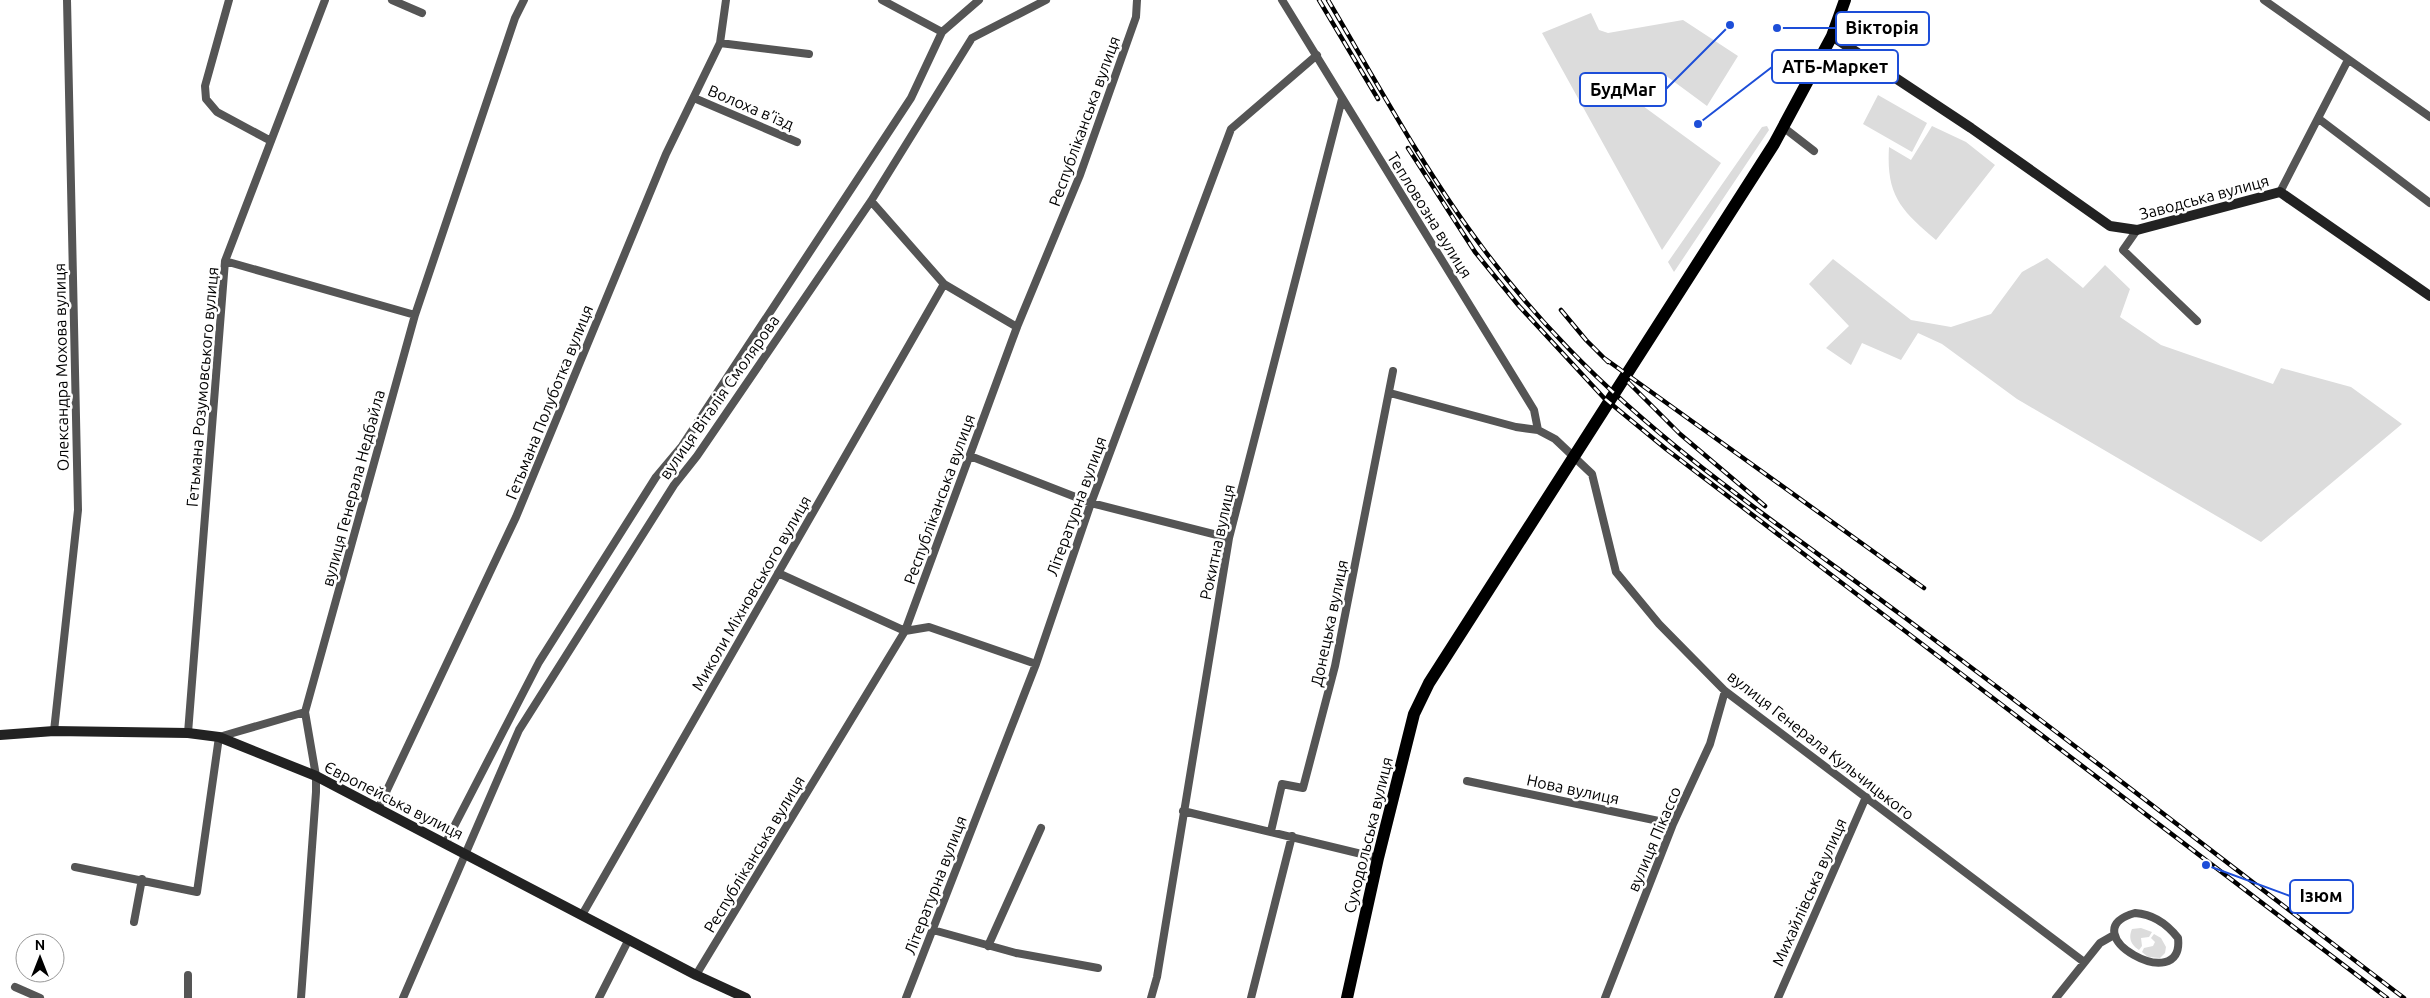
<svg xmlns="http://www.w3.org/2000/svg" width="2430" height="998" font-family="Ubuntu,sans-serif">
	<rect width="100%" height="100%" fill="#fff"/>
	<path fill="#dcdcdc" d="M1591 13 1599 30 1608 33 1683 20 1738 56 1707 106 1665 75 1643 106 1721 163 1662 250 1542 33Z
		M1878 95 1927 123 1912 152 1863 124Z
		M1767 126 1769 130 1674 272 1668 262 1762 127Z
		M1932 126 1966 142 1995 165 1936 240C1901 210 1886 196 1889 147L1911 160Z
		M2047 258 2083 288 2105 265 2130 289 2120 317 2161 345 2273 384 2281 368 2351 387 2402 424 2261 542 2017 399 1942 344 1918 333 1901 360 1862 343 1851 365 1826 348 1849 326 1809 284 1833 259 1911 320 1951 327 1991 314 2022 272Z
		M2141 928 2152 932 2149 937 2141 938 2142 946 2139 950C2131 945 2128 938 2132 929Z
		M2154 934 2161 938 2166 947 2165 953 2160 958 2148 957 2142 952 2144 948 2153 946 2155 942 2151 938Z"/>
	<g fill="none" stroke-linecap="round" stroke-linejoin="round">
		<path stroke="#555" stroke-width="8" d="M229 0 205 86 206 99 217 112 271 141
			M392 0 422 13
			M882 0 942 32
			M1282 0 1534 410 1538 430 1555 439 1592 474 1616 572 1659 624 1725 691 2084 962
			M2264 0 2430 117
			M720 43 809 54
			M694 98 797 142
			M2319 119 2430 203
			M1783 127 1814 151
			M2280 192 2348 60
			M871 201 944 284 1017 327
			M2137 230 2123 250 2197 321
			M225 261 415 315
			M1390 393 1516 427 1538 430
			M970 456 1091 503 1229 538
			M778 573 905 631 929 627 1036 664
			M54 731 78 510 67 0
			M188 733 225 261 325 0
			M1467 781 1673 824
			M378 809 516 517 666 154 720 43 726 0
			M1183 811 1378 858
			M1271 831 1282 784 1303 788 1335 666 1393 371
			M445 844 539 662 656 477 682 446 911 98 942 32 979 0
			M75 867 197 892 219 737 305 712
			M2135 913C2153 914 2167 924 2178 938 2185 998 2068 932 2135 913Z
			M582 915 944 284
			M134 922 142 879
			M933 930 1016 953 1098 968
			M988 946 1041 828
			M188 975V998
			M696 975 905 631 1017 327 1080 175 1136 17 1137 0
			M15 987 40 998
			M301 998 316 792V776L305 712 415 315 515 18 524 0
			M403 998 519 730 674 485 697 456 871 201 972 38 1046 0
			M599 998 629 939
			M906 998 1036 664 1091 503 1231 129 1317 55
			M1151 998 1157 977 1229 538 1342 99
			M1251 998 1292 836
			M1605 998 1673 824 1710 744 1725 691
			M1778 998 1866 797
			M2056 998 2100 943 2114 935"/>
		<path stroke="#222" stroke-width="10" d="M1832 36 1971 128 2110 226 2137 230 2280 192 2430 296
			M0 735 54 731 188 733 219 737 316 776 696 975 746 998"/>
		<path stroke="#000" stroke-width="12" d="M1347 998 1378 858 1414 714 1429 683 1774 144 1832 36 1845 0"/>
		<g stroke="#000" stroke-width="4.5">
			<path id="rail" d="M1319 0 1378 99
				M1328 0C1377 83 1424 170 1482 247 1508 282 1538 317 1569 349 1667 451 1787 530 1900 614 2069 740 2236 870 2404 998
				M1408 148 1475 252 1519 306 1604 398 1666 449 2387 998
				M1561 310 1586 340 1608 362
				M1604 358 1924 588
				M1628 382 1680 434 1765 506"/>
		</g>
		<use href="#rail" stroke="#fff" stroke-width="2.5" stroke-dasharray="8" stroke-linecap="butt"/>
	</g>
	<g text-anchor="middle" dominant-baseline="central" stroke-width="5" stroke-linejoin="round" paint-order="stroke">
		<g font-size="16" fill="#000" stroke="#fff">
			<text transform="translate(751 107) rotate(23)">Волоха в’їзд</text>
			<text transform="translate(1084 121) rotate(-70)">Республіканська вулиця</text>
			<text transform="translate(2204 197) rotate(-15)">Заводська вулиця</text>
			<text transform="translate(1430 215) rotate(58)">Тепловозна вулиця</text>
			<text transform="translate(61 367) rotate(-91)">Олександра Мохова вулиця</text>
			<text transform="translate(202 387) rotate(-85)">Гетьмана Розумовського вулиця</text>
			<text transform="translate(719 397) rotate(-55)">вулиця Віталія Смолярова</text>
			<text transform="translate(549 402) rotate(-68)">Гетьмана Полуботка вулиця</text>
			<text transform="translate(353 488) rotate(-75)">вулиця Генерала Недбайла</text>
			<text transform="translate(939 499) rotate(-70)">Республіканська вулиця</text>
			<text transform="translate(1076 506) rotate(-70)">Літературна вулиця</text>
			<text transform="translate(1217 542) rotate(-78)">Рокитна вулиця</text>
			<text transform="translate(751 593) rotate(-60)">Миколи Міхновського вулиця</text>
			<text transform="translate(1329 623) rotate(-78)">Донецька вулиця</text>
			<text transform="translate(1821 745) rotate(38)">вулиця Генерала Кульчицького</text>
			<text transform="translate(1573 789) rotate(12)">Нова вулиця</text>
			<text transform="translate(394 800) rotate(27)">Європейська вулиця</text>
			<text transform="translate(1368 835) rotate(-76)">Суходольська вулиця</text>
			<text transform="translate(1654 839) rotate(-67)">вулиця Пікассо</text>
			<text transform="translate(754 854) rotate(-59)">Республіканська вулиця</text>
			<text transform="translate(935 885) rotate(-69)">Літературна вулиця</text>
			<text transform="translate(1809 892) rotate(-66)">Михайлівська вулиця</text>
		</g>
	</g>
	<path fill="none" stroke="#1d4ed8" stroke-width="2" d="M1777 28L1836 28M1698 124L1772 67M1730 25L1666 89M2206 865L2290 896"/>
	<g fill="#1d4ed8" stroke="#fff" stroke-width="2">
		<circle cx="1777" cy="28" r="5"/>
		<circle cx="1698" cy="124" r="5"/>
		<circle cx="1730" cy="25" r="5"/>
		<circle cx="2206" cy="865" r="5"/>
	</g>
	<g fill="#fff" stroke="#1d4ed8" stroke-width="2">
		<rect x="1836" y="12" width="93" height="33" rx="5"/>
		<rect x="1772" y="50" width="126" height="33" rx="5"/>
		<rect x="1580" y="73" width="86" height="33" rx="5"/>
		<rect x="2290" y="880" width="63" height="33" rx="5"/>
	</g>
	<g font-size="18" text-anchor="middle" font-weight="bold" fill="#000">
		<text x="1882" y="34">Вікторія</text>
		<text x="1835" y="73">АТБ-Маркет</text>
		<text x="1623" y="96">БудМаг</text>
		<text x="2321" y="902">Ізюм</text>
	</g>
	<g transform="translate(40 958)"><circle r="24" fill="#ffffff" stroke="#999999"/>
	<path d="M0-4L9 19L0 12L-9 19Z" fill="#000000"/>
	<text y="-8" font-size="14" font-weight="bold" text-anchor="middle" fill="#000000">N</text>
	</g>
</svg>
